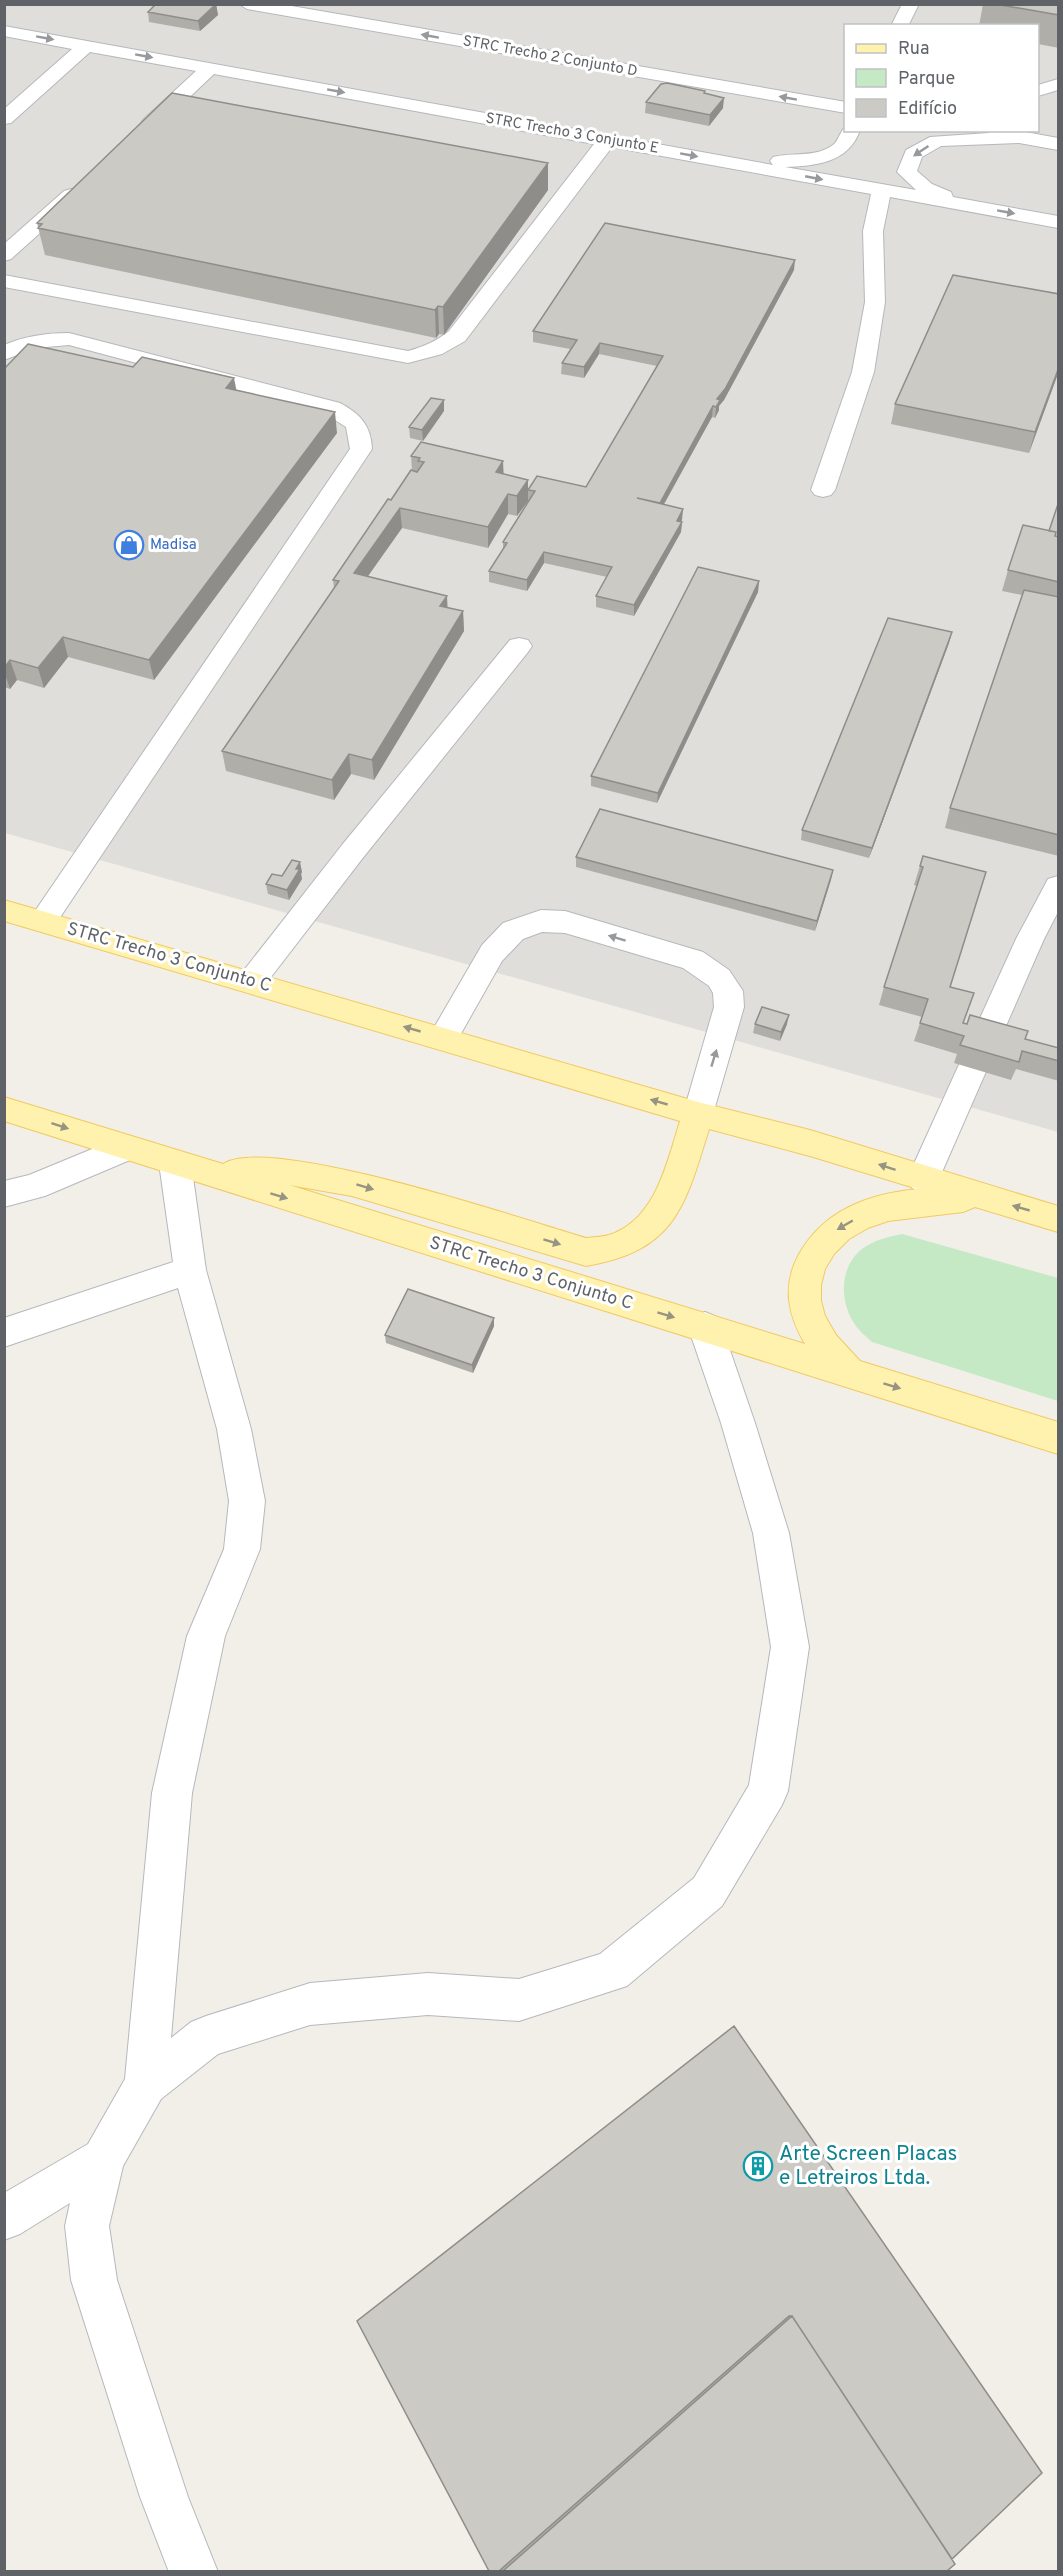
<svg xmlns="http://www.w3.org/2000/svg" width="1063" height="2576" font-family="Overpass,sans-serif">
	<rect width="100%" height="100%" fill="#f1efe8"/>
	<path fill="#e0deda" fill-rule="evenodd" d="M4 5H1058V1132L5 833ZM846 26H1038V130H846Z"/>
	<path fill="#c5e8c5" d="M902 1234 1058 1278V1401L872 1342C867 1337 860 1332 856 1326 839 1303 839 1267 862 1249 874 1240 888 1237 902 1234Z"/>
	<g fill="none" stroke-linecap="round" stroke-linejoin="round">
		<g stroke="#b5b8bc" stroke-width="2">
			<path id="minor" d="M239 4H280L846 102V113L247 9Z
				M902 4H919L908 26H891Z
				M4 26 773 165 770 161 773 157C793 152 815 158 833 145 839 140 840 131 846 126V130H860C849 163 815 166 785 167L916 190 897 172 906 150 930 137 989 133 990 130H1015L1058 138V150L1019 143 941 146 922 157 917 171 932 184 951 192 953 197 1058 216V228L890 197 883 231 885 302 874 372 835 490 831 495 823 497 815 495 811 490 852 372 865 302 863 231 871 194 612 147 465 341 442 354 408 363 4 287V275L408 351C423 347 437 341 449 331L594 144 214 74 157 128H143L141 124 143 120 196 71 90 52 11 123 4 124V109L72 49 4 36Z
				M1058 79V90L1038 96V85Z
				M71 189 78 191 81 195 78 199 11 259 4 261V244L64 191Z
				M69 333 340 403C360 414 371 425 372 449L53 928 43 932 33 928 29 921 33 914 350 449 346 427 324 413 69 345 35 348 4 360V345C25 336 47 333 69 333Z
				M519 638 528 640 532 646 528 652 362 859 261 990 251 993 241 990 236 982 241 974 342 845 510 640Z
				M1058 876V912L1044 939 939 1179 934 1188 923 1192 912 1188 907 1179 1016 939 1048 879Z
				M541 910 565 911 703 952 729 970 743 991 744 1007 713 1114 709 1123 698 1126 687 1123 683 1114 714 1007 713 993 709 986 683 968 565 933 542 932 523 939 502 961 454 1046 443 1050 432 1046 428 1038 482 945 503 923Z
				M126 1135 137 1139 142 1148 137 1157 45 1196 4 1207V1181L29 1175Z
				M175 1150 186 1154 191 1163 206 1270 251 1429 265 1501 260 1549 225 1636 192 1793 171 2038 191 2022 206 2016 310 1983 428 1973 519 1979 600 1954 694 1878 749 1785 771 1647 753 1533 721 1423 688 1327 693 1317 705 1312 717 1317 722 1327 755 1423 789 1533 809 1647 788 1791 782 1805 722 1906 627 1986 519 2021 428 2015 310 2025 218 2054 161 2099 123 2166 109 2226 117 2280 188 2497 218 2572H169L140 2497 71 2280 65 2226 70 2203 20 2234 4 2240V2193L88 2144 125 2079 152 1793 187 1636 224 1549 229 1501 217 1429 178 1288 4 1347V1318L173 1262 159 1163 164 1154Z"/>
		</g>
		<g stroke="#f2c960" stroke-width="2">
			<path id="major" d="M4 900 698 1102 810 1130 1058 1206V1232L975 1207 963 1212 888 1221 868 1228 849 1239 834 1254 825 1269 821 1285V1301L825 1316 836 1335 860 1361 1058 1422V1454L4 1121V1097L223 1164C268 1133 525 1220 586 1238 593 1237 602 1237 609 1235 656 1220 667 1162 680 1121L4 921ZM709 1129 810 1156 918 1189C868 1194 823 1210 798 1256 782 1287 788 1315 805 1344L289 1185 352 1196 586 1266C675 1251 685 1207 709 1129Z"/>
		</g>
		<use href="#minor" fill="#fff" fill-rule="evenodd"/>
		<use href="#major" fill="#fff2af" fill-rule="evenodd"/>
	</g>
	<path fill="#afaea9" d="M216 4 218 15 200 31 149 22 148 12Z
		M983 4H1059V48L1038 44V26H979Z
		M705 93 723 108 709 126 645 113 646 102Z
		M548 190 444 335 439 334 436 338 45 255 37 223Z
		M794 270 724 400 719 406V410L715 418 712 417 664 504 683 509 681 522H682L681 532 634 616 596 607V596L607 577 544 563 527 591 489 582V571L503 549V542L529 501 528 500V490L586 487 657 366 599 354 584 378 561 374 562 363 570 349 533 342V331Z
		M1059 294V371L1029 453 891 424 895 404Z
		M4 369 236 391 337 433 154 680 68 657 44 688 17 680 10 689 4 687Z
		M444 411 423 441 410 438 409 427Z
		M411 456 503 461V474L528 501 517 516 508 514 488 548 402 528 368 576 447 596V607L463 611 464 631 374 780 351 774 334 800 226 771 222 751 334 588 333 580 412 471Z
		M1059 501V856L945 828 950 808 1022 595 1002 591 1008 570 1049 531Z
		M759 581 758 592 657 803 591 786V776Z
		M949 643 869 858 801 840 802 830Z
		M923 856 950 987 964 1023 1059 1048V1081L1016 1069 1011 1080 954 1063 957 1054 914 1041 922 1017 879 1005 884 987 917 886 914 885Z
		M576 857 833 870 815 931 576 867Z
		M302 872 301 874 302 879 289 900 268 894 266 884 282 876Z
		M755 1024H787L780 1041 753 1033Z
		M494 1326 473 1373 386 1343 385 1335Z
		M734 2026 947 2571H489Z"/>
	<path fill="#8f8d8a" d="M216 4 218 15 200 31 198 21Z
		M724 98 723 108 709 126 710 115Z
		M548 163V190L444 335 443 307Z
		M795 260 794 270 724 400 719 406V410L715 418 717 399Z
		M438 306 439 334 436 338 435 310Z
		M600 343 599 354 584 378V367Z
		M1059 367V371L1029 453 1035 432Z
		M234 378 238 398 226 388Z
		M444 400V411L423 441 422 430Z
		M713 406 712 417 659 513 660 503Z
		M335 412 337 433 154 680 149 660Z
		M503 461 504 481 496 472Z
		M528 480V501L517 516V496Z
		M508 494V514L488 548V527Z
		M400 508 402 528 356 593 354 573Z
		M683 509 682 520 676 531 677 521Z
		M682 522 681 532 634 616V605Z
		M544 552V563L527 591V580Z
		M759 581 758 592 657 803 658 793Z
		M447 596 448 616 440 606Z
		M463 611 464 631 374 780 372 760Z
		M952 632 949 643 869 858 872 848Z
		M63 637 68 657 44 688 38 668Z
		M10 660 17 680 10 689 4 671V668Z
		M349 754 351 774 334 800 332 780Z
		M300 862 302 872 301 874 302 879 289 900 287 890 296 869Z
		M833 870 831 880 815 931 817 921Z
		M789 1015 787 1024 780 1041 781 1032Z
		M494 1318V1326L473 1373 472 1365Z"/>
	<path fill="#cccac5" stroke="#8f8d8a" stroke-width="1.5" d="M156 4H216L198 21 148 12Z
		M995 4H1059V15Z
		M667 83 705 91 704 93 724 98 710 115 646 102 661 84Z
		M172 93 548 163 443 307 438 306 435 310 38 228 42 224 37 223Z
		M605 223 795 260 725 389 717 399 720 400 716 407 713 406 660 503 637 498 683 509 677 521 682 522 634 605 596 596 612 567 544 552 527 580 489 571 507 543 503 542 535 491 528 490 537 476 586 487 663 356 600 343 584 367 562 363 577 340 533 331Z
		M953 275 1059 294V367L1035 432 895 404Z
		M28 344 133 367 142 357 234 378 226 388 335 412 149 660 63 637 38 668 10 660 4 668V369Z
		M431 398 444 400 422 430 409 427Z
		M421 442 503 461 496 472 528 480 517 496 508 494 488 527 400 508 354 573 447 596 440 606 463 611 372 760 349 754 332 780 222 751 339 581 333 580 388 499 391 500 411 470 417 472 424 462 418 461 420 458 411 456Z
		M1059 501V537L1055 536 1056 532 1049 531Z
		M1023 525 1056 532 1055 536 1059 537V582L1008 570Z
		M698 567 759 581 658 793 591 776Z
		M1024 590 1059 597V835L950 808Z
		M888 618 952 632 872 848 802 830Z
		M600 809 833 870 817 921 576 857Z
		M923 856 986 872 950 987 974 993 963 1023 967 1024 970 1015 1028 1031 1025 1039 1059 1048V1061L1022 1051 1019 1062 960 1045 964 1036 920 1023 928 999 884 987 923 867 920 866Z
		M292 860 300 862 296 869H300L287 890 266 884 272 874 282 876Z
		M762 1007 789 1015 781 1032 755 1024Z
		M408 1289 494 1318 472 1365 385 1335Z
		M734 2026 1042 2473 952 2559 792 2316H789L499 2571H489L357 2321Z
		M792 2316 955 2564 947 2571H503Z"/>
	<defs><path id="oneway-solid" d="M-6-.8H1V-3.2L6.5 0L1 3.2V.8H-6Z" transform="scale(1.5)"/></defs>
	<g fill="#979a9d">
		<use href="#oneway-solid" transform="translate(430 36) rotate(-170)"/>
		<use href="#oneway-solid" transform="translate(45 38) rotate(10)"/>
		<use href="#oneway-solid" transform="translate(144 56) rotate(10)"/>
		<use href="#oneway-solid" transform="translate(336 91) rotate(10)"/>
		<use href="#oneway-solid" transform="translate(788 98) rotate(-170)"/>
		<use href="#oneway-solid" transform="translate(921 151) rotate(146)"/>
		<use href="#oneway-solid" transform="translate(689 155) rotate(10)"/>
		<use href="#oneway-solid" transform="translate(814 178) rotate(11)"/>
		<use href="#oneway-solid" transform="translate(1006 212) rotate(10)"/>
		<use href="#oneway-solid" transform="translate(617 938) rotate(-163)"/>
		<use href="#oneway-solid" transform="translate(714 1058) rotate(-73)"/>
	</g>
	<g fill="#979581">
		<use href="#oneway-solid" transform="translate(412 1029) rotate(-164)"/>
		<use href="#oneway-solid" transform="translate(659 1102) rotate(-164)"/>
		<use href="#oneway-solid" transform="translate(60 1126) rotate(18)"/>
		<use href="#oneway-solid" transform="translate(887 1167) rotate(-162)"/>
		<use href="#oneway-solid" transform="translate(365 1187) rotate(17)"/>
		<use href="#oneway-solid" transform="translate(279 1196) rotate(17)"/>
		<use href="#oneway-solid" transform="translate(1021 1208) rotate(-164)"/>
		<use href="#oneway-solid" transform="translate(845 1225) rotate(150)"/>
		<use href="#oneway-solid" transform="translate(552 1242) rotate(17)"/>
		<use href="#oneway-solid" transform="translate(666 1315) rotate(17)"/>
		<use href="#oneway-solid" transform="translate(892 1386) rotate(17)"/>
	</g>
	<defs>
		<g id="shop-ring" transform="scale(1.5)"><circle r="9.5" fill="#fff" stroke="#3f7fe0" stroke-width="1.5"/><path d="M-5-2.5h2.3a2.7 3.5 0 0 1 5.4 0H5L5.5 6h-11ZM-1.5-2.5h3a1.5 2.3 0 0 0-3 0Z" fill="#3f7fe0"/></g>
		<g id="building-ring" transform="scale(1.5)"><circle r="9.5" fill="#fff" stroke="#0f9aa8" stroke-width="1.5"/><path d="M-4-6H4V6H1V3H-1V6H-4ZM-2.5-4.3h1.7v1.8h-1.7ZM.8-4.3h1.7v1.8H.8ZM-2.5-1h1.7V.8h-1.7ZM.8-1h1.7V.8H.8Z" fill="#0f9aa8"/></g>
	</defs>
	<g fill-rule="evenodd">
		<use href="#shop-ring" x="129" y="545"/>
		<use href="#building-ring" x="758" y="2166"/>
	</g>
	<g text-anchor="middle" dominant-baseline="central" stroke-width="6" stroke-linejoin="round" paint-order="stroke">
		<g font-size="15" fill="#5f6368" stroke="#fff">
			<text transform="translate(550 57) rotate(10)">STRC Trecho 2 Conjunto D</text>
			<text transform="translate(572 134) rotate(10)">STRC Trecho 3 Conjunto E</text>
		</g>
		<g font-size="15" fill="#366cbe" stroke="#fff" text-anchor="start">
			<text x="150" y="545">Madisa</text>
		</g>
		<g font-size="18" fill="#5f6368" stroke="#fff">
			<text transform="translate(169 958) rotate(16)">STRC Trecho 3 Conjunto C</text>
			<text transform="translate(531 1274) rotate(17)">STRC Trecho 3 Conjunto C</text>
		</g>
		<g font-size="21" fill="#0d838f" stroke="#fff" text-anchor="start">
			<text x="779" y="2154">Arte Screen Placas<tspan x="779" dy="24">e Letreiros Ltda.</tspan></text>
		</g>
	</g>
	<rect width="1063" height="2576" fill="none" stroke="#5f6368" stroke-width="12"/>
	<rect x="844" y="24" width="195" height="108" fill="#ffffff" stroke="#bfc1c3" stroke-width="1.5"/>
	<rect x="856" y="44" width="30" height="9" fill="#fff2af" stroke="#bfc1c3" stroke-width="1.5"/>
	<text x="898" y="54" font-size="18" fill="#5f6368">Rua</text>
	<rect x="856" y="69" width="30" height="18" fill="#c5e8c5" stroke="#bfc1c3" stroke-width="1.5"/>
	<text x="898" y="84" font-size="18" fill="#5f6368">Parque</text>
	<rect x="856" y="99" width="30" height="18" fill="#cccac5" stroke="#bfc1c3" stroke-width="1.5"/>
	<text x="898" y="114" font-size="18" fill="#5f6368">Edifício</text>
</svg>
